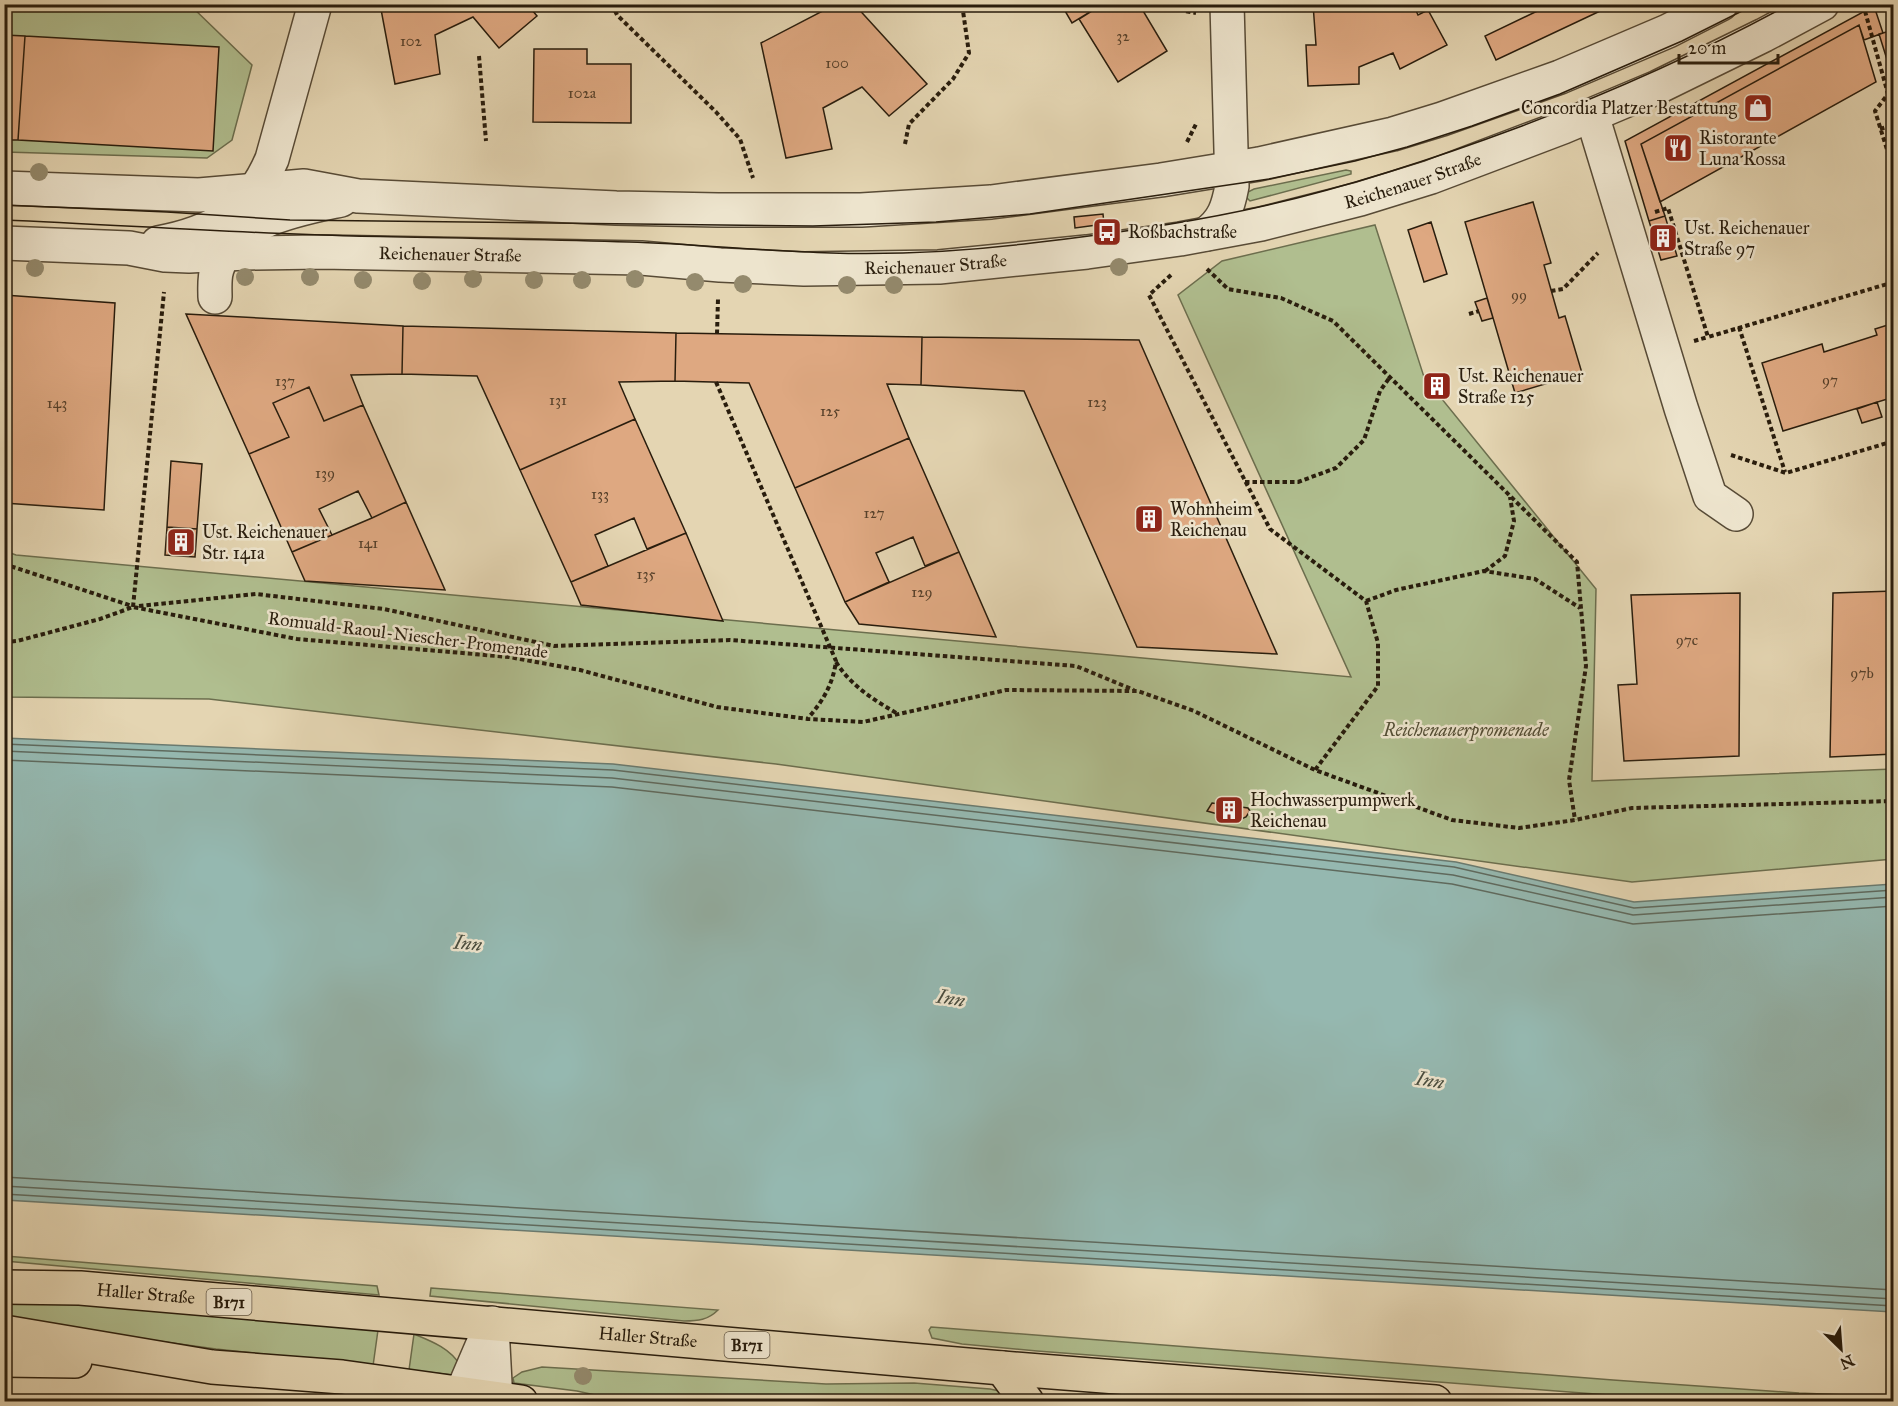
<svg xmlns="http://www.w3.org/2000/svg" width="1898" height="1406" font-family="'IM FELL Great Primer',serif">
	<rect width="100%" height="100%" fill="#e4d5b2"/>
	<filter id="stains"><feTurbulence type="fractalNoise" baseFrequency=".00333" numOctaves="4"/><feColorMatrix values="0 0 0 0 .2 0 0 0 0 .09 0 0 0 0 .02 0 0 0 .5 -.17"/></filter>
	<radialGradient id="worn" r=".72"><stop offset=".6" stop-color="#630" stop-opacity="0"/><stop offset="1" stop-color="#630" stop-opacity=".3"/></radialGradient>
	<path fill="#b0be8f" stroke="#6c6e4e" stroke-width="1.5" d="M5 5H190L252 65 232 140 207 158 5 152Z
		M1346 170 1351 171V174L1250 201 1246 197 1248 192 1254 189Z
		M1375 225 1424 377 1596 589 1592 781 1893 769V859L1632 882 776 764 209 699 5 697V551L16 555 1351 677 1178 295 1222 261Z
		M5 1256 377 1286 379 1295 5 1261Z
		M431 1288 718 1310C708 1320 698 1321 684 1321L430 1296Z
		M5 1300 50 1301 378 1330 373 1366 216 1349 5 1320Z
		M931 1327 1613 1380 1799 1393 1893 1397V1401L1673 1400 1037 1351 962 1344 932 1338 929 1330Z
		M414 1334C431 1341 450 1348 460 1365L453 1375 409 1370Z
		M542 1367 826 1384 914 1383 990 1389 1004 1392 1011 1401 626 1402 577 1391 514 1383 513 1378 522 1372Z"/>
	<path fill="#95b8b0" stroke="#6a7a6f" stroke-width="1.5" d="M4 738 613 764 1456 862 1634 902 1893 884V1312L5 1200Z"/>
	<g fill="none" stroke-linecap="round" stroke-linejoin="round">
		<path stroke="#5f6a5e" stroke-width="1.5" d="M4 744 613 770 1454 867 1634 908 1894 890
			M4 751 612 778 1453 875 1633 915 1894 897
			M4 760 612 787 1452 884 1633 924 1894 906
			M4 1177 1894 1290
			M4 1186 1894 1299
			M4 1194 1894 1306"/>
	</g>
	<path fill="#dea881" stroke="#291d0d" stroke-width="1.5" d="M380 4H527L537 16 499 48 473 17 435 35 440 74 395 84Z
		M836 4H854L927 84 889 116 862 87 823 108 832 149 786 158 761 43Z
		M1061 4H1103L1072 23Z
		M1103 4H1139L1167 51 1118 82 1079 19Z
		M1313 4H1413L1418 15 1428 10 1447 45 1400 69 1393 53 1359 67V84L1308 86 1306 45H1316Z
		M1552 4H1615L1496 60 1485 36Z
		M1874 6 1883 33 1864 40 1859 25 1641 144 1665 216 1649 221 1625 141Z
		M1859 25 1876 82 1660 202 1641 144Z
		M1894 30V82L1879 34Z
		M4 35 25 36 18 140H4Z
		M25 36 219 47 213 151 18 140Z
		M534 49H587V64H631V123L533 122Z
		M1533 202 1551 263 1544 265 1559 318 1565 316 1582 373 1515 393 1465 222Z
		M1103 214 1104 224 1075 228 1074 217Z
		M1665 216 1677 256 1661 260 1649 221Z
		M1431 222 1447 274 1424 282 1408 230Z
		M4 295 115 303 104 510 4 503Z
		M1487 298 1493 318 1482 321 1475 302Z
		M186 314 403 326 402 374 351 375 363 405 324 421 309 387 273 403 289 437 249 454Z
		M1894 323V397L1783 431 1762 363 1822 344 1824 352 1877 335 1875 329Z
		M403 326 676 333 675 381 619 382 635 419 520 470 477 376 402 374Z
		M676 333 922 337 921 385 887 384 909 438 795 488 749 383 675 381Z
		M922 337 1139 340 1277 654 1137 647 1024 391 921 385Z
		M1436 374 1449 390 1439 399 1425 383Z
		M309 387 324 421 363 405 406 502 372 518 358 491 319 509 332 535 292 552 249 454 289 437 273 403Z
		M1877 402 1882 417 1862 423 1857 409Z
		M635 419 686 533 647 549 634 518 595 535 608 566 571 582 520 470Z
		M909 438 959 552 925 566 913 537 876 553 889 582 845 602 795 488Z
		M171 461 202 464 197 529 167 527Z
		M406 502 445 590 305 581 292 552 372 518Z
		M167 527 197 529 195 557 165 555Z
		M686 533 723 621 581 605 571 582Z
		M959 552 996 637 859 624 845 602Z
		M1894 591V754L1830 757 1833 593Z
		M1740 593 1739 756 1624 761 1618 685 1637 684 1631 595Z
		M1212 803 1248 808 1250 811 1246 817 1241 819 1228 817 1207 811Z"/>
	<g fill="none" stroke-linecap="round" stroke-linejoin="round">
		<g stroke="#584b36" stroke-width="36">
			<g id="minor">
				<path d="M1592 115 1681 408 1710 496 1736 514"/>
				<path d="M4 188 199 195 304 186 358 196 616 208 718 210H861L991 202 1161 180 1259 164 1393 134 1442 119 1560 77 1668 31 1721 4"/>
				<path d="M1206 234C1224 221 1228 207 1232 186L1227 4"/>
				<path id="s1" d="M4 243 129 248 165 255 189 256 246 253 321 252 641 258 720 265 804 269 939 267 1087 252 1180 239 1261 224 1360 199 1431 177 1563 127 1658 87 1764 35 1822 4"/>
				<path d="M158 243C213 233 250 212 272 159L315 4"/>
				<path d="M215 297C215 288 214 278 217 269 232 220 299 209 341 200"/>
				<path d="M492 1327 496 1402"/>
				<path d="M458 1402 492 1323"/>
			</g>
		</g>
		<g stroke="#291d0d" stroke-width="36">
			<g id="major">
				<path id="s2" d="M4 1287 80 1288 1002 1368 1435 1402"/>
				<path d="M4 1332 212 1367 342 1377 521 1402"/>
				<path d="M4 1360 75 1361"/>
				<path d="M1002 1368 1027 1402"/>
			</g>
		</g>
		<path stroke="#291d0d" stroke-width="4" stroke-dasharray="4.5 3" stroke-linecap="butt" d="M612 4 617 15 716 112 740 139 753 178
			M1173 4 1185 11 1196 13
			M1863 4 1888 94 1875 111 1894 172
			M479 56 486 141
			M1880 129 1894 125
			M1187 142 1197 122
			M905 144 909 124 953 79 969 53 963 11 958 4
			M1655 212 1668 208 1708 337 1894 282
			M1207 269 1228 289 1281 298 1333 321 1577 562 1586 666 1569 780 1575 820
			M1171 275 1149 295 1270 529 1366 601 1378 643V686L1315 770
			M1551 291 1563 289 1598 253
			M1469 314 1479 311
			M1739 327 1785 472
			M717 334 718 299
			M1694 341 1708 337
			M716 382 836 661C833 684 823 701 808 718
			M1731 455 1786 473 1894 441
			M1245 482H1298L1336 468 1364 440 1380 391 1390 377
			M4 564 132 606
			M1485 571 1505 556 1514 521 1510 497
			M1366 601 1396 590 1484 571 1535 579 1580 608
			M139 606 256 594 384 609 554 646 730 640 1076 666 1134 690
			M133 607 164 292
			M4 642 17 641 100 619 133 607 297 639 509 657 580 670 717 707 808 719 863 722 1006 690 1138 691 1194 711 1315 770 1452 820 1519 828 1575 820 1632 808 1894 801
			M836 662C851 686 874 700 898 714"/>
		<use href="#minor" stroke="#ede4cd" stroke-width="33"/>
		<use href="#major" stroke="#e4d5b2" stroke-width="33"/>
		<path stroke="#291d0d" stroke-width="1.5" d="M4 205 167 212 290 220 813 226 936 222 1030 214 1269 179 1355 161 1407 147 1472 126 1560 94 1682 41 1756 4
			M4 220C121 225 237 233 353 236 445 238 537 239 629 242 696 244 763 251 831 253 897 255 966 251 1032 243 1111 234 1191 223 1268 205 1355 185 1439 157 1522 126 1614 91 1704 51 1790 4"/>
	</g>
	<g fill="#948a6d">
		<circle cx="39" cy="172" r="9"/>
		<circle cx="1119" cy="267" r="9"/>
		<circle cx="35" cy="268" r="9"/>
		<circle cx="245" cy="277" r="9"/>
		<circle cx="310" cy="277" r="9"/>
		<circle cx="473" cy="279" r="9"/>
		<circle cx="635" cy="279" r="9"/>
		<circle cx="363" cy="280" r="9"/>
		<circle cx="534" cy="280" r="9"/>
		<circle cx="582" cy="280" r="9"/>
		<circle cx="422" cy="281" r="9"/>
		<circle cx="695" cy="282" r="9"/>
		<circle cx="743" cy="284" r="9"/>
		<circle cx="847" cy="285" r="9"/>
		<circle cx="894" cy="285" r="9"/>
		<circle cx="583" cy="1376" r="9"/>
	</g>
	<defs>
		<g id="shop-square" transform="scale(1.5)"><rect x="-9" y="-9" width="18" height="18" rx="4" fill="#8f2418" stroke="#ede4cd"/><path d="M-5-2.5h2.3a2.7 3.5 0 0 1 5.4 0H5L5.5 6h-11ZM-1.5-2.5h3a1.5 2.3 0 0 0-3 0Z" fill="#fff"/></g>
		<g id="restaurant-square" transform="scale(1.5)"><rect x="-9" y="-9" width="18" height="18" rx="4" fill="#8f2418" stroke="#ede4cd"/><path d="M-5-6h1v4h1v-4h1v4h1v-4h1v5L-1.5 .5V6h-2V.5L-5-1ZM5-6V6H3V1.5H1.5Q1.5-4 5-6Z" fill="#fff"/></g>
		<g id="bus-square" transform="scale(1.5)"><rect x="-9" y="-9" width="18" height="18" rx="4" fill="#8f2418" stroke="#ede4cd"/><path d="M-5-6H5V4H4V6H2V4H-2V6H-4V4H-5ZM-3.5-4V0h7V-4ZM-3.5 1.2v1.5H-2V1.2ZM2 1.2v1.5H3.5V1.2Z" fill="#fff"/></g>
		<g id="building-square" transform="scale(1.5)"><rect x="-9" y="-9" width="18" height="18" rx="4" fill="#8f2418" stroke="#ede4cd"/><path d="M-4-6H4V6H1V3H-1V6H-4ZM-2.5-4.3h1.7v1.8h-1.7ZM.8-4.3h1.7v1.8H.8ZM-2.5-1h1.7V.8h-1.7ZM.8-1h1.7V.8H.8Z" fill="#fff"/></g>
	</defs>
	<g fill-rule="evenodd">
		<use href="#shop-square" x="1758" y="108"/>
		<use href="#restaurant-square" x="1678" y="148"/>
		<use href="#bus-square" x="1107" y="232"/>
		<use href="#building-square" x="1663" y="238"/>
		<use href="#building-square" x="1437" y="386"/>
		<use href="#building-square" x="1149" y="519"/>
		<use href="#building-square" x="181" y="542"/>
		<use href="#building-square" x="1229" y="810"/>
	</g>
	<g text-anchor="middle" dominant-baseline="central" stroke-width="5" stroke-linejoin="round" paint-order="stroke">
		<g font-size="15" fill="#56402a">
			<text x="1123" y="36">32</text>
			<text x="411" y="41">102</text>
			<text x="837" y="63">100</text>
			<text x="582" y="93">102a</text>
			<text x="1519" y="295">99</text>
			<text x="1830" y="380">97</text>
			<text x="285" y="381">137</text>
			<text x="558" y="400">131</text>
			<text x="1097" y="402">123</text>
			<text x="57" y="403">143</text>
			<text x="830" y="411">125</text>
			<text x="325" y="473">139</text>
			<text x="600" y="494">133</text>
			<text x="874" y="513">127</text>
			<text x="368" y="543">141</text>
			<text x="646" y="574">135</text>
			<text x="922" y="592">129</text>
			<text x="1687" y="640">97c</text>
			<text x="1862" y="673">97b</text>
		</g>
		<g fill="#ede4cd" stroke="#645947" stroke-width="1.5">
			<rect x="206.5" y="1289" width="45" height="26" rx="4.5"/>
			<rect x="724.5" y="1332" width="45" height="26" rx="4.5"/>
		</g>
		<g font-size="16" font-weight="bold" fill="#291d0d">
			<text x="229" y="1302">B171</text>
			<text x="747" y="1345">B171</text>
		</g>
		<g font-size="18" fill="#291d0d" stroke="#ede4cd" text-anchor="start">
			<text x="1737" y="108" text-anchor="end">Concordia Platzer Bestattung</text>
			<text x="1699" y="138">Ristorante<tspan x="1699" dy="21">Luna Rossa</tspan></text>
			<text x="1684" y="228">Ust. Reichenauer<tspan x="1684" dy="21">Straße 97</tspan></text>
			<text x="1128" y="232">Roßbachstraße</text>
			<text x="1458" y="376">Ust. Reichenauer<tspan x="1458" dy="21">Straße 125</tspan></text>
			<text x="1170" y="509">Wohnheim<tspan x="1170" dy="21">Reichenau</tspan></text>
			<text x="202" y="532">Ust. Reichenauer<tspan x="202" dy="21">Str. 141a</tspan></text>
			<text x="1250" y="800">Hochwasserpumpwerk<tspan x="1250" dy="21">Reichenau</tspan></text>
		</g>
		<g font-size="18" fill="#291d0d" stroke="#ede4cd">
			<text stroke="none"><textPath href="#s1" startOffset="1419">Reichenauer Straße</textPath></text>
			<text stroke="none"><textPath href="#s1" startOffset="447">Reichenauer Straße</textPath></text>
			<text stroke="none"><textPath href="#s1" startOffset="933">Reichenauer Straße</textPath></text>
			<text transform="translate(408 635) rotate(7)">Romuald-Raoul-Niescher-Promenade</text>
			<text stroke="none"><textPath href="#s2" startOffset="142">Haller Straße</textPath></text>
			<text stroke="none"><textPath href="#s2" startOffset="646">Haller Straße</textPath></text>
		</g>
		<g font-size="18" font-style="italic" fill="#524d34" stroke="#ede4cd">
			<text x="1466" y="730">Reichenauerpromenade</text>
		</g>
		<g font-size="20" font-style="italic" fill="#494c3e" stroke="#ede4cd">
			<text transform="translate(468 943) rotate(6)">Inn</text>
			<text transform="translate(951 998) rotate(10)">Inn</text>
			<text transform="translate(1430 1080) rotate(10)">Inn</text>
		</g>
	</g>
	<rect width="1898" height="1406" fill="none" stroke="#e4d5b2" stroke-width="24"/>
	<rect x="6" y="6" width="1886" height="1394" fill="none" stroke="#291d0d" stroke-width="3"/>
	<rect x="12" y="12" width="1874" height="1382" fill="none" stroke="#291d0d" stroke-width="1.5"/>
	<g transform="translate(1841 1349) rotate(155)" stroke="#ede4cd" stroke-width="4.5" paint-order="stroke">
	<path d="M0-4.5L10 22L0 15L-10 22Z" fill="#291d0d"/>
	<text y="-9" font-size="16" font-weight="bold" text-anchor="middle" fill="#291d0d">N</text>
	</g>
	<path d="M1679 54v9h99v-9" fill="none" stroke="#291d0d" stroke-width="3"/>
	<text x="1688" y="54" font-size="18" fill="#291d0d" stroke="#ede4cd" stroke-width="4.5" paint-order="stroke">20 m</text>
	<rect width="100%" height="100%" filter="url(#stains)"/>
	<rect width="100%" height="100%" fill="url(#worn)"/>
</svg>
